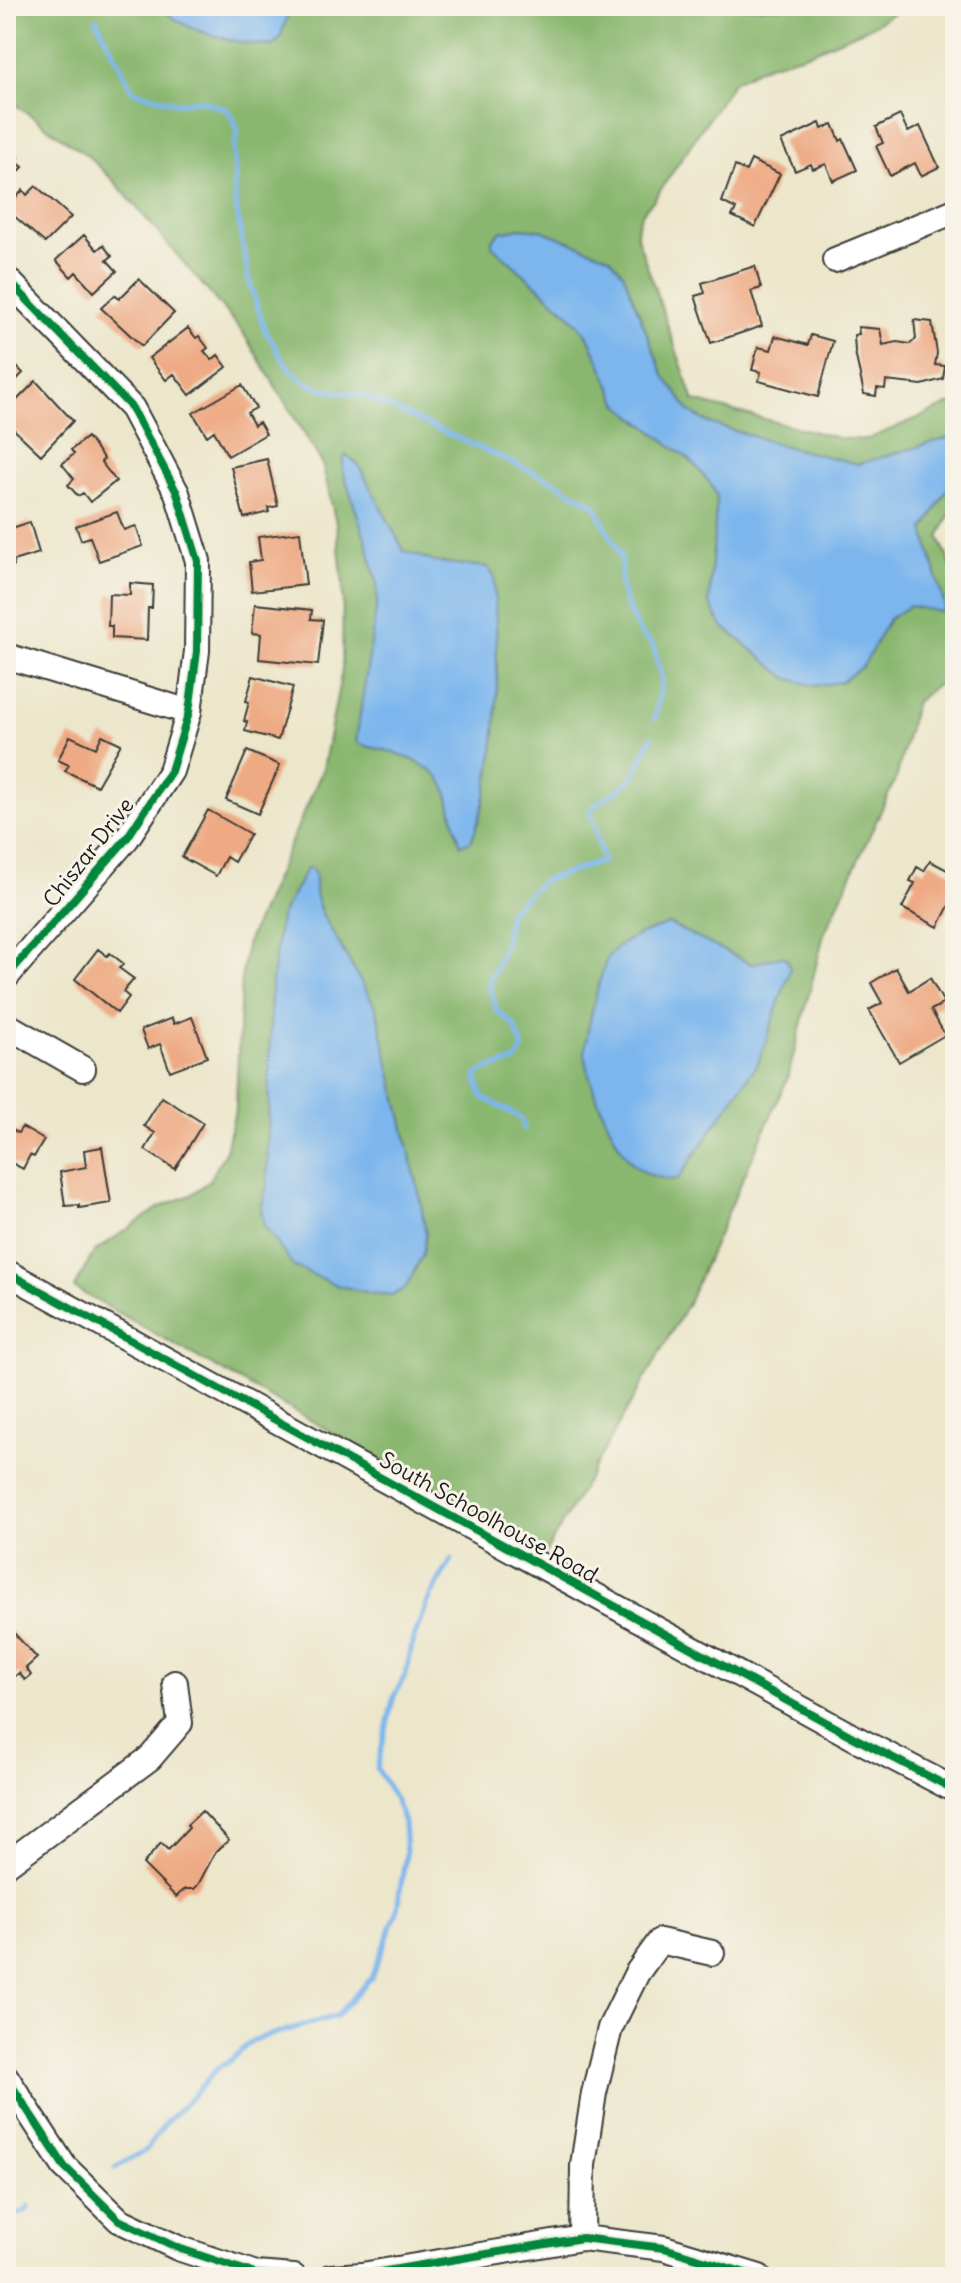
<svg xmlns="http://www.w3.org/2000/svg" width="961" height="2283" font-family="Delius,sans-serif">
	<rect width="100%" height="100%" fill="#f7f3e8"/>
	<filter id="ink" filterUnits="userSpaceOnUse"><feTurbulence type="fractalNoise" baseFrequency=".0125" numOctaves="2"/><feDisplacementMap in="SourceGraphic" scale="16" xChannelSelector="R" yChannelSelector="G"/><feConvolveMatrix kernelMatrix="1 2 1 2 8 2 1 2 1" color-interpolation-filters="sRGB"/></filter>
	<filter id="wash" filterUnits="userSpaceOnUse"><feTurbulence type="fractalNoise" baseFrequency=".006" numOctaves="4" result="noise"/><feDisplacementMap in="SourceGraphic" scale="32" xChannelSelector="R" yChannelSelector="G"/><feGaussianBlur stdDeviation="1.8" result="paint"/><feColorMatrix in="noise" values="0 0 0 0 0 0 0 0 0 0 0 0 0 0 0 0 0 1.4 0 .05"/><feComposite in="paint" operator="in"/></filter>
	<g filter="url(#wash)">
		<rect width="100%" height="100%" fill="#ece6cb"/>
		<path fill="#8ab76f" stroke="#536a46" stroke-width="2" d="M6 6H634L651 9 905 6 868 28 804 55 765 66 733 82 653 201C641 212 637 220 637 237L694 401 839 438 866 440 955 402V504L939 537 955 576V679L935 686 915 703 897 776 824 934 788 1077 688 1303 546 1552 74 1288 94 1252 160 1207 191 1195 209 1181 226 1150 236 1106 241 981 246 945 323 769 342 670 343 584 336 523 322 463 242 331 115 182 88 156 6 98Z"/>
		<path fill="#7cb6ed" stroke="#4c6984" stroke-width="2" d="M159 6H291L280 38 273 46C238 45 182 31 159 6Z
			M521 228 541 230 610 257 623 273 663 374 690 412 709 423 788 447 858 464 955 436V476L924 530 945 607 941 612 909 606 889 619 864 665 841 682 814 686 787 678 721 625 709 602 717 496 710 483 691 461 619 405 587 334 570 315 492 246V240L500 232Z
			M346 455 358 464 404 551 435 562 487 567 494 576C498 661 504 761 471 841L461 845C453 827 451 795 444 785 434 768 409 757 392 752 379 748 367 749 356 741L377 603V583L367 544 343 471V460Z
			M307 868H311L315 874V893L321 912 376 1008 419 1193 426 1234 423 1254 405 1289 392 1295 369 1293 336 1285 293 1266 264 1225 261 1209 267 1187 271 989 280 917Z
			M669 924 751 964 781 956 787 959 790 969 759 1061 678 1179C663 1181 645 1175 633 1164 615 1146 584 1075 585 1051 586 1035 601 967 609 956 623 938 649 931 669 924Z"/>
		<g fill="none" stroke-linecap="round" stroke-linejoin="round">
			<path stroke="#7cb6ed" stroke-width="5" d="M96 19 133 91 177 103 199 100 227 109 234 120 238 133 234 148 235 200 249 281 266 333C274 339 274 347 279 354 303 391 324 390 362 395L553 481 595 505 621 557V588L627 607 641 635 653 644 662 680 655 719
				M524 1129 521 1118 482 1097 476 1076 484 1070 516 1061 523 1048 514 1025 497 1011 489 984 504 946 509 912 542 881 603 861 590 810C602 797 620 792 632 778 639 769 645 748 652 737
				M115 2168 146 2150 166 2122 193 2096 218 2067 227 2063 253 2040 336 2016 371 1978 396 1915 406 1854 404 1822 396 1801 377 1768 394 1696 406 1674 413 1640 430 1597 452 1559
				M6 2219 26 2211 29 2206"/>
		</g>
		<g id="blocks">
			<path fill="#eeaa84" d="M900 115 908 132 920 126 939 167 921 176 915 163 890 176 876 146 883 143 876 127Z
				M820 123 822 129 833 124 840 141 843 139 857 170 833 181 826 164 813 169 811 164 795 171 781 141Z
				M6 147 18 157 15 161 23 167 6 187Z
				M751 160 780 174 755 227 732 216 736 209 722 202 735 166 746 171Z
				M36 186 71 217 45 243 6 209 23 190 27 195Z
				M84 235 97 250 103 245 112 256 107 260 117 271 94 292 76 272 71 277 56 260Z
				M755 266 761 288 751 291 762 326 711 343 695 296 705 293 702 283Z
				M139 279 174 313 142 346 101 308 115 295 119 299Z
				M914 320 932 322 937 353 935 365 945 366 943 379 922 385 886 381 885 389 877 388 876 396 864 394 855 352 854 335 859 334 858 327 880 329 883 345 897 342 910 344 916 339Z
				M188 328 196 338 199 336 208 348 204 351 212 360 218 355 227 367 190 395 174 374 166 380 149 358Z
				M811 335 833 341 818 397 759 381 761 372 752 370 758 347 771 350 775 336 808 345Z
				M6 356 23 373 6 391Z
				M36 381 73 421 41 455 6 422V411Z
				M242 385 256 408 247 413 254 425 259 422 266 434 228 456 214 431 207 436 193 413Z
				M87 437 104 459 101 462 116 481 90 502 83 493 78 496 68 485 74 479 62 464 74 454 71 450Z
				M267 459 278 506 268 508 269 512 244 518 231 467Z
				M117 512 124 530 136 526 143 546 99 561 90 537 81 540 76 526Z
				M30 522 39 553 13 561 14 566 6 568V530Z
				M300 532 306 585 252 591 249 562 261 560 258 537Z
				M130 583 153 585 152 608H148L147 640 112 638V626H108L109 594 130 595Z
				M255 604 312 610 311 619 323 620 318 665 259 659 261 634 252 633Z
				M253 676 293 687 278 740 245 731 247 722 244 721 249 702 246 701Z
				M102 735 121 744 97 786 65 771 69 765 58 760 70 736 96 748Z
				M247 751 280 765 258 814 226 800Z
				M208 810 250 834 234 862 226 857 216 876 182 857Z
				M930 861 955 874V899L953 898 938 927 902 908 915 883 910 881 917 867 924 871Z
				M98 949 107 956 110 953 124 964 119 968 134 979 123 992 129 997 117 1013 75 979Z
				M896 968 909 991 930 978 944 1003 931 1010 945 1035 899 1062 869 1010 882 1003 871 983Z
				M192 1017 207 1057 170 1071 160 1044 148 1049 141 1030 172 1018 174 1024Z
				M162 1097 203 1123 175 1169 145 1150 155 1133 144 1126Z
				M6 1126 18 1133 22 1127 44 1140 34 1157 30 1155 23 1169 6 1160Z
				M102 1147 111 1203 79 1208V1205L65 1206 60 1172 86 1167 84 1150Z
				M6 1628 9 1631 11 1630 37 1658 26 1668 31 1675 25 1680 19 1673 6 1684Z
				M202 1811 229 1840 216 1851 198 1885 194 1889H185L176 1897 143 1864 161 1843 168 1850 173 1845 189 1828 187 1825Z"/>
		</g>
	</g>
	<g filter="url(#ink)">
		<use href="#blocks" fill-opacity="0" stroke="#3b3a36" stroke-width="2"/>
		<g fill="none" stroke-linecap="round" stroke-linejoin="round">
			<g stroke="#3b3a36" stroke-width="28">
				<path id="minor" d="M835 260 955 211
					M6 278 132 408 177 493 198 561 197 651 189 712 171 771 127 838 6 977
					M6 656 189 712
					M6 1025 83 1069
					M6 1272 853 1737 955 1790
					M6 1865 150 1758 180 1723 175 1683
					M6 2077 64 2166 119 2220 178 2248 256 2274 294 2277
					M582 2238 583 2165 594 2093 610 2028 637 1973 660 1941 712 1953
					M330 2277 362 2275 582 2238 664 2248 759 2277"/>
			</g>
			<use href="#minor" stroke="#fff" stroke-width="24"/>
			<g stroke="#f7f3e8" stroke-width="13">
				<path id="cycleway" d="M6 278 132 408 177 493 198 561 197 651 189 712 171 771 127 838 6 977
					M6 1272 853 1737 955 1790
					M6 2077 64 2166 119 2220 178 2248 256 2274 294 2277
					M330 2277 362 2275 582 2238 664 2248 759 2277"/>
			</g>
			<use href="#cycleway" stroke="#00873e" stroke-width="8"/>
		</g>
	</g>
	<g text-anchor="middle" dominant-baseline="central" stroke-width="6" stroke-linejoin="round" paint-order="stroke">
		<g font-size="22" fill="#1c1c1c" stroke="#f7f3e8">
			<text transform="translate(88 852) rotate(-52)">Chiszar Drive</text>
			<text transform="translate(489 1517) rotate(29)">South Schoolhouse Road</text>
		</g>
	</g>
	<rect width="961" height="2283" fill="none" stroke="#f7f3e8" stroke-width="32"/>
</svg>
